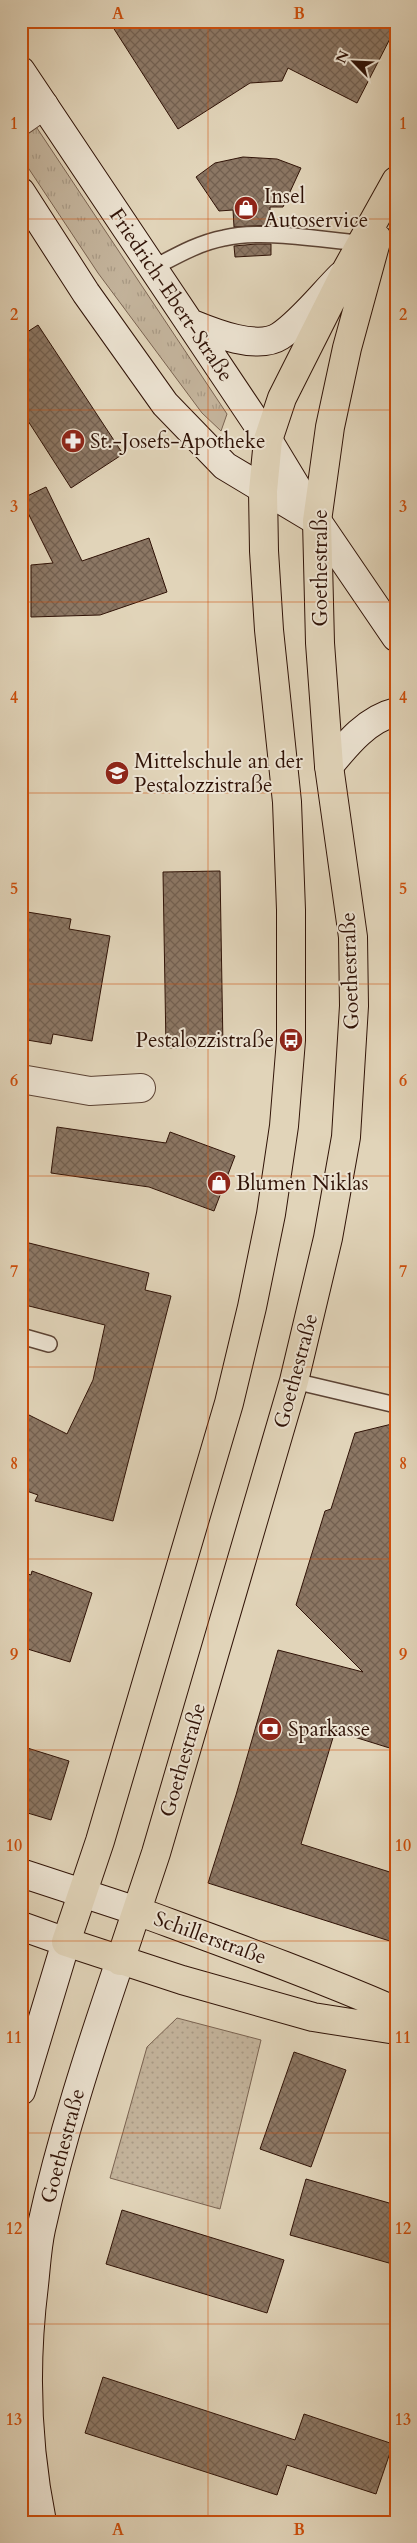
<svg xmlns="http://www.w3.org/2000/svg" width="417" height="2543" font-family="Cardo,serif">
	<defs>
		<pattern id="grass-tufts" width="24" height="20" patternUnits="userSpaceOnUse" patternTransform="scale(1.25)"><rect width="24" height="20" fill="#c3b39b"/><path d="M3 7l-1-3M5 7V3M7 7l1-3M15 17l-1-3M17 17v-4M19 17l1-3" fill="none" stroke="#a89984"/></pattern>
		<pattern id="park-dots" width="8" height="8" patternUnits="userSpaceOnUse" patternTransform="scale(1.25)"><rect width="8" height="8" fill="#c3b39b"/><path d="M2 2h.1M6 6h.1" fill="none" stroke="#a89984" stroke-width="1.8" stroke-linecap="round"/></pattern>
		<pattern id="building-cross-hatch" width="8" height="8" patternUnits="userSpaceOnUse" patternTransform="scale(1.25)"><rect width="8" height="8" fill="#8c7764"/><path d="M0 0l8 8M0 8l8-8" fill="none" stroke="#736050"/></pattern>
	</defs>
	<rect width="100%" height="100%" fill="#e1d4b9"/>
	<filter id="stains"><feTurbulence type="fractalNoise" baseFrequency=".004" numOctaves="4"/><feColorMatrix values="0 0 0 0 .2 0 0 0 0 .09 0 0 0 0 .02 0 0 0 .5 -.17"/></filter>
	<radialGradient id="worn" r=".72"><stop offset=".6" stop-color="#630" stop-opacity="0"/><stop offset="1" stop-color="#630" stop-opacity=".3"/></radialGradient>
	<path fill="url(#grass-tufts)" stroke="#7a6351" d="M21 104 227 414 221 431 202 413 98 273 21 157Z"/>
	<path fill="url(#park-dots)" stroke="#7a6351" d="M177 2018 261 2040 220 2209 110 2178 147 2047Z"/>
	<path fill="url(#building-cross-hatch)" stroke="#301307" d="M109 21H396V27L357 103 288 68 282 81 250 83 178 129Z
		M243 157 277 159 301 168 283 207H270V225L234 227 233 210 219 211 196 177 215 163Z
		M256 244H271V255L235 257 234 246Z
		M38 325 123 454 71 488 21 410V336Z
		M46 487 82 561 149 538 167 592 100 615 31 617V565L53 563 21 499Z
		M220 871 223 1047 166 1048 163 872Z
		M21 911 71 919 69 929 110 936 92 1041 53 1034 51 1044 21 1039Z
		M57 1127 166 1143 170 1132 235 1156 214 1211 149 1187 51 1173Z
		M21 1241 149 1273 145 1290 171 1296 113 1521 35 1501 38 1495 21 1489V1411L67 1434 93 1380 105 1325 21 1304Z
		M396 1423V1750L335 1731 301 1844 396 1874V1943L208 1883 236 1795 278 1650 363 1672 296 1605 325 1511 331 1509 355 1433Z
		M32 1571 92 1593 70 1662 21 1647V1572L31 1575Z
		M21 1746 69 1761 51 1820 21 1811Z
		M294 2052 346 2070 311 2167 260 2149Z
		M306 2179 396 2205V2265L290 2235Z
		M122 2210 284 2260 267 2313 106 2264Z
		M103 2377 295 2440 304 2414 393 2444 376 2494 287 2465 277 2495 85 2433Z"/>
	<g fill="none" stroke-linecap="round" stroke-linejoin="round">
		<g stroke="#5c4334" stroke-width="18">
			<path id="lane" d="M153 268C176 256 198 243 224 238 262 229 321 240 362 243
				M21 1336 49 1344
				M294 1381 396 1405"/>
		</g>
		<g stroke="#5c4334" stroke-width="30">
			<path id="street" d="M21 121 44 105
				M21 1079 90 1091 141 1088"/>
		</g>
		<g stroke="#301307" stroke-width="30">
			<path id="secondary" d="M21 71 268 440 317 521 396 637
				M21 192 86 293 165 404 225 466 315 520
				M190 323C212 332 257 351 280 336 302 321 322 295 341 276
				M329 766C347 744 367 719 396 712
				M21 1873 137 1911
				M21 1926 66 1942 21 2091
				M42 2522C26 2443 24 2365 34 2285 36 2267 37 2247 41 2229 61 2138 90 2049 120 1961"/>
		</g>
		<g stroke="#301307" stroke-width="30">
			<path id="primary" d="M396 181 347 269 282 398 268 440 263 491 264 551 269 630 287 802 291 910V1040L284 1126 271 1214 252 1307 229 1403 100 1841 66 1942 182 1980 313 2017 396 2030
				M137 1911C224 1943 311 1974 396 2011
				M120 1961 156 1853 294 1381 328 1238 346 1137 354 1006 353 937 329 766 320 643 317 521 330 427 347 348 377 238"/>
		</g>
		<use href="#lane" stroke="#ece3d2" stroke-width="15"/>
		<use href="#street" stroke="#ece3d2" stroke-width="28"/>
		<use href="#secondary" stroke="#ece3d2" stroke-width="28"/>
		<use href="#primary" stroke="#e1d4b9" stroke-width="28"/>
	</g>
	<path fill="none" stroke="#cc4e0b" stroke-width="1" stroke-opacity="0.55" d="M208 21V2522M21 219H396M21 410H396M21 602H396M21 793H396M21 984H396M21 1176H396M21 1367H396M21 1559H396M21 1750H396M21 1941H396M21 2133H396M21 2324H396"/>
	<defs>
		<g id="shop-disc" transform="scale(1.25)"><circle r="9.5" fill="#8f2418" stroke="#ece3d2"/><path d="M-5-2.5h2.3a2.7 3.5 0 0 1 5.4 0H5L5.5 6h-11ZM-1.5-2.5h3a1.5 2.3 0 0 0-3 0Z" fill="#fff"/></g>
		<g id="pharmacy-disc" transform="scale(1.25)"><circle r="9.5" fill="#8f2418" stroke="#ece3d2"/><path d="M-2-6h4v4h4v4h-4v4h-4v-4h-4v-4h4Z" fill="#fff"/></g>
		<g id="school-disc" transform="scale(1.25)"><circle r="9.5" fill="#8f2418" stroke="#ece3d2"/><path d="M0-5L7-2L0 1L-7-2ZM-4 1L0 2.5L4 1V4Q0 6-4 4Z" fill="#fff"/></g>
		<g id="bus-disc" transform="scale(1.25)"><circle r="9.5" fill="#8f2418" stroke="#ece3d2"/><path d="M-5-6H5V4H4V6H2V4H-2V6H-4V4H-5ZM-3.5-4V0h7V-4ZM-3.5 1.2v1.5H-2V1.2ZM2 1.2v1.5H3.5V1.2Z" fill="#fff"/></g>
		<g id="bank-disc" transform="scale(1.25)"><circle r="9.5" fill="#8f2418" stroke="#ece3d2"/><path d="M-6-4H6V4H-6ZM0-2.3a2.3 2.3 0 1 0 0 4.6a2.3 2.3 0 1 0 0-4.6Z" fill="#fff"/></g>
	</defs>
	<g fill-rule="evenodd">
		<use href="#shop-disc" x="246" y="208"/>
		<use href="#pharmacy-disc" x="73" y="441"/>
		<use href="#school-disc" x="117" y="773"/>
		<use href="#bus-disc" x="291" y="1040"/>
		<use href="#shop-disc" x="219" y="1183"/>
		<use href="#bank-disc" x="270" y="1729"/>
	</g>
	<g text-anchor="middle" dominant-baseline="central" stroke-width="4" stroke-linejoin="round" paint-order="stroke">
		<g font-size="21" fill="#301307" stroke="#ece3d2" text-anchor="start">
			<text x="264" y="196">Insel<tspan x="264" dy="24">Autoservice</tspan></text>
			<text x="90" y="441">St.-Josefs-Apotheke</text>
			<text x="134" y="761">Mittelschule an der<tspan x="134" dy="24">Pestalozzistraße</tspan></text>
			<text x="274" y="1040" text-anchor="end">Pestalozzistraße</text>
			<text x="236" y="1183">Blumen Niklas</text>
			<text x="288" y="1729">Sparkasse</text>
		</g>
		<g font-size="21" fill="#301307" stroke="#ece3d2">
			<text transform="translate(171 295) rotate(56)">Friedrich-Ebert-Straße</text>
			<text transform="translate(320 568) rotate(-90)">Goethestraße</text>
			<text transform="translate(350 971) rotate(-92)">Goethestraße</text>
			<text transform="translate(296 1371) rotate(-75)">Goethestraße</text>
			<text transform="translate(183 1760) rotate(-74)">Goethestraße</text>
			<text transform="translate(210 1938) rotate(20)">Schillerstraße</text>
			<text transform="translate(63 2146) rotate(-75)">Goethestraße</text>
		</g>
	</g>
	<rect width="417" height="2543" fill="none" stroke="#e1d4b9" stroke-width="55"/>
	<g transform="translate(354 62) rotate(294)" stroke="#ece3d2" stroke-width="4" paint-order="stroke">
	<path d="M0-4L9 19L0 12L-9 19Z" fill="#301307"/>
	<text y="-8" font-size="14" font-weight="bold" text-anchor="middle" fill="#301307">N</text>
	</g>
	<rect x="28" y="28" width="362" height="2488" fill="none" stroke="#cc4e0b" stroke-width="2"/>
	<g font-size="16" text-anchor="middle" font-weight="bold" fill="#cc4e0b">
		<text x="118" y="19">A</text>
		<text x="299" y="19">B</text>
		<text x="14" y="129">1</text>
		<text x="403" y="129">1</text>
		<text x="14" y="320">2</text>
		<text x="403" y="320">2</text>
		<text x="14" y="512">3</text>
		<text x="403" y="512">3</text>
		<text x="14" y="703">4</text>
		<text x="403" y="703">4</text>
		<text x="14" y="894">5</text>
		<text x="403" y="894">5</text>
		<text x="14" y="1086">6</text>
		<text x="403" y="1086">6</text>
		<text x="14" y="1277">7</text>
		<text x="403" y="1277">7</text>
		<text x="14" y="1469">8</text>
		<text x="403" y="1469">8</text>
		<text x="14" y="1660">9</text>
		<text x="403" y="1660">9</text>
		<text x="14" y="1851">10</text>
		<text x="403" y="1851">10</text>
		<text x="14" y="2043">11</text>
		<text x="403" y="2043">11</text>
		<text x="14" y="2234">12</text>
		<text x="403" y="2234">12</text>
		<text x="14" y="2425">13</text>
		<text x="403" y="2425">13</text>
		<text x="118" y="2535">A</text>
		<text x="299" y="2535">B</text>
	</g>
	<rect width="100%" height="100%" filter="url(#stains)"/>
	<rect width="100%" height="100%" fill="url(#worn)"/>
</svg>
